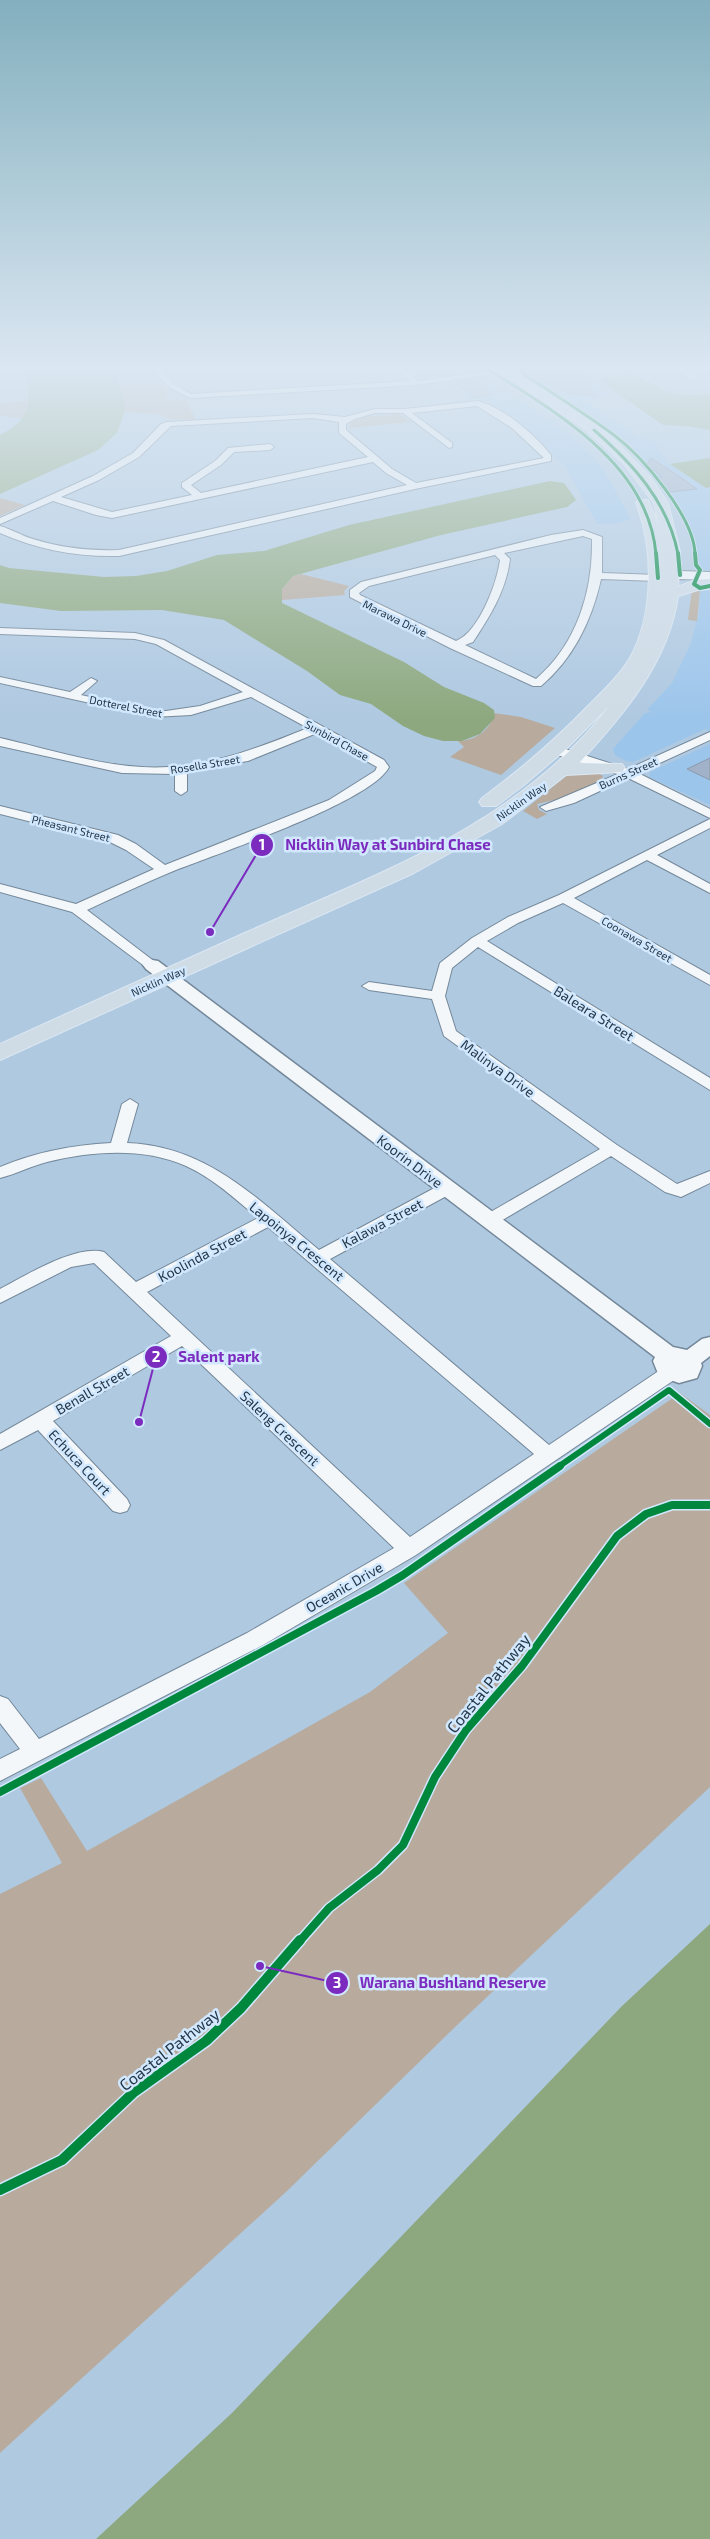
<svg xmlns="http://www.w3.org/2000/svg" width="710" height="2539" font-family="'Exo 2',sans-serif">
	<rect width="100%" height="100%" fill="#afc9e1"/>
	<path fill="#9cc5eb" d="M406 366H470L473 368 469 372 422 377Z
		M572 366 616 394 584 400 641 439 653 440 668 463 706 488 710 487V572L699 569 696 542 669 492 639 457 624 442 523 373 527 370Z
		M486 376 572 437 603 468 631 519 616 524H597L564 465 558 461 547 446 488 402 468 400 443 381Z
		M710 589V731L705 729 633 762 626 761 615 755 613 749 645 713 653 712 647 710 672 683 691 643 699 611 700 591Z
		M710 744V805L649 777 650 772Z"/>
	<path fill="#b8ab9d" d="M160 383 171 393 170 395 165 396 167 400H186L196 420 169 419 158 414 125 412 126 408 119 385Z
		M28 401 27 413 24 418 0 416V403Z
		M399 414 411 422 349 428 352 422 365 417Z
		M0 498 25 505 0 516Z
		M301 574 349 586 344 591 345 595 282 600V589L293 576Z
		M710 589 700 591 697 621 688 620 692 590Z
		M494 713 521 717 555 728 501 775 450 757 464 747 458 741C475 741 491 730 494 713Z
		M594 771 603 776 602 779 576 795 537 804 539 810 547 814 537 819 523 811 565 777 575 772Z
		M680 1393 710 1415V1787L453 2029 287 2191 0 2453V1894L62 1863 20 1788 41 1778 87 1851 370 1692 448 1633 404 1583Z"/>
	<path fill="#8da87e" d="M24 366H114L126 408 117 433 98 450 0 494V435C35 417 30 401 24 366Z
		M631 374C644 377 651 384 663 390 677 397 695 395 710 394V430L686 426 663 425 600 381 602 378Z
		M710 458V487L706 488 670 464Z
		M550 481 564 483 576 500 567 507 441 535 293 576 282 589V603L404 662 444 687 484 703 494 710 495 718 480 734 462 741H443L424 736 403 726 371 704 340 695 307 671 224 620 162 610 61 611 0 603V565L9 568 104 577 136 576 167 571 217 555 264 551 349 525Z
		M710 1924V2539H96L232 2413 622 2006Z"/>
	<path fill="#a0b1c8" stroke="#8b9aae" d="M563 368 590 386 596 396 570 394 536 373Z
		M474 381 494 395 474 398 455 383Z
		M651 458 680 477 697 489 670 492 658 477H662L647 464Z
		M710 758V780L687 769Z"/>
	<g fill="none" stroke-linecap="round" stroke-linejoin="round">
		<g stroke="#74889a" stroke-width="2">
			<path id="minor" d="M151 366H159L172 383 191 394 411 381 391 366H400L418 381 529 366H548L417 385 190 398 167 386Z
				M672 366H681L699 378 692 380Z
				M478 401C504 408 534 434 551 455V461L415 489 119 556C77 557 38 550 0 533V526C11 529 22 536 33 539 61 548 90 551 119 550L407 485 386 473 373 462 112 518 96 515 53 501 0 524V518L93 476 133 453 161 424 167 422 313 414 345 417 375 409H405ZM477 406 512 428 544 458 416 483 392 469 346 430V424L355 419 375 413H403L449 448 452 447V443L412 413ZM313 418 339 422V433L368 457 201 493 191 485 221 465 234 452 270 450 274 447 270 444 228 448 215 461 182 483V487L192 495 112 512 61 497 99 480 139 457 171 426Z
				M583 530 602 537V573L658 575 663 578 658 581 601 579C592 620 573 659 541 686H533L450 648 350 597V590L361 582 551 535ZM583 536 592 539C593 591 577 644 536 679L465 645 473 642C490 616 506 591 510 559L504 553ZM495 555 500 560C497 583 479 632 456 641L360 595 359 593 369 586Z
				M0 628 135 633 164 640 384 760 389 767C372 802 213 855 171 872 142 884 115 897 87 910L159 965 152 969 147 968 72 912 0 892V884L76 904 154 869 126 850 108 841 0 814V806L118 835 136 844 165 865 329 800 375 771 377 767 317 733 248 761 187 771V791L181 795 175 791V774L122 773 0 746V738C53 750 115 771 169 767 218 764 263 746 308 728L251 697 191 715 153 717 0 683V677L70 692 91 678 97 681 81 695 153 711H166L200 706 243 692 156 644 135 639 0 634Z
				M710 732V740L638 773 710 809V818L628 778 574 803 546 811 540 807 618 774 551 753V747H559L628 769Z
				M710 819V828L657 855 710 884V893L647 860 574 898 710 975V985L563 903 518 923 487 941 710 1078V1090L478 947 452 968 445 996 456 1031 617 1145 677 1184 710 1171V1183L681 1197 665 1192 611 1156 494 1225H482L480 1221 482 1217 600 1149 444 1036 432 999 369 990 362 986 369 982 432 991 440 963 472 938 508 917 559 895Z
				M130 1099 138 1104 127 1143C209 1146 259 1201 319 1250L440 1185H452L454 1189 452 1193 330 1259 549 1445 663 1368 670 1366 677 1368 679 1373 677 1378 416 1555 263 1645 0 1781V1759L20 1749 0 1723V1696L8 1699 39 1739 247 1633 394 1548 182 1346 53 1421 127 1499 130 1505 127 1511 120 1513 113 1511 38 1430 0 1450V1434L171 1336 94 1263 71 1267 0 1303V1289C25 1276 76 1244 104 1252L136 1282 258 1218C235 1199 213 1178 186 1166 144 1147 91 1151 47 1162 31 1166 16 1174 0 1178V1167C36 1152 72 1145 111 1143L122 1104ZM268 1227 534 1454 410 1537 147 1292Z"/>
		</g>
		<g stroke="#74889a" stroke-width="3">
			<path id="tertiary" d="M152 960 158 961 673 1347 687 1350 702 1339 710 1337V1356L701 1363 702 1366 697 1378 679 1383 659 1376 653 1361 655 1357 146 969 143 965 146 961Z"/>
		</g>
		<g stroke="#74889a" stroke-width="2">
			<path id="secondary" d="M680 571 710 572V580L680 579 658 582 651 578 658 574Z"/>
		</g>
		<g stroke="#dbe7f2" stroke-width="2">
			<path id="trunk" d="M492 366H506L571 407 614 440 651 478 668 503 680 552 678 587 695 580 710 579V589L698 590 678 596C669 662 622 717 579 763L622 764 625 768 622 772 566 775 502 824 414 873 0 1060V1044C82 1007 165 969 247 932 378 874 521 823 610 705L564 751 524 785 496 806H482L479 802 482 798C520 770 555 740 588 706 603 691 619 676 630 658 654 614 654 549 636 503L638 500H648L659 526 654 503 624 464 584 428Z"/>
		</g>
		<use href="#minor" fill="#f3f7fa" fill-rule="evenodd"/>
		<use href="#tertiary" fill="#f3f7fa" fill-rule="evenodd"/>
		<use href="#secondary" fill="#f3f7fa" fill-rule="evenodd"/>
		<use href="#trunk" fill="#cfdce6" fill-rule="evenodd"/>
		<g stroke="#d1e8fe" stroke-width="4.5">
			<path id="cycleway-far4" d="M483 366C553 411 648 462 656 554
				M517 366 523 371 522 373C552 393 584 413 614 435 643 457 694 517 695 554
				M594 430C633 464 668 502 678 554"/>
		</g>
		<g stroke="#d1e8fe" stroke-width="5.5">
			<path id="cycleway-far3" d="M656 553 658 578
				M678 553 680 575
				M695 553 696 565 700 570 694 584 700 588 710 586"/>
		</g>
		<g stroke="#d1e8fe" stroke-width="9">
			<path id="cycleway-far2" d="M558 1467 669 1390 710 1424"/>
		</g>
		<g stroke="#d1e8fe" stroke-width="11">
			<path id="cycleway-far1" d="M0 1792 376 1591 403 1575 560 1466
				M299 1942 329 1908 378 1870 403 1845 435 1777 466 1730 522 1666 617 1536 646 1514 672 1505H710"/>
		</g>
		<g stroke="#d1e8fe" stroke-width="13">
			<path id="cycleway" d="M0 2190 62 2160 133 2093 206 2041 241 2008 300 1940"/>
		</g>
		<use href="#cycleway-far4" stroke="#00873e" stroke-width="3"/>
		<use href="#cycleway-far3" stroke="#00873e" stroke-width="4"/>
		<use href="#cycleway-far2" stroke="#00873e" stroke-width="6"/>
		<use href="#cycleway-far1" stroke="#00873e" stroke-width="8"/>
		<use href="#cycleway" stroke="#00873e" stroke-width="10"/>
	</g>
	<linearGradient id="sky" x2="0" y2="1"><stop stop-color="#83afbe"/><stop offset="0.51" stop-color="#dbe7f2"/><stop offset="1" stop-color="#dbe7f2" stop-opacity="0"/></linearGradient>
	<rect width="710" height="721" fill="url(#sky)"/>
	<g text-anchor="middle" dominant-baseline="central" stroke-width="5" stroke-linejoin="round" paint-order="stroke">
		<g font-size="11" fill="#243748" stroke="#d1e8fe">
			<text transform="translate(395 618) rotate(26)">Marawa Drive</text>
			<text transform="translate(126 706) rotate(11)">Dotterel Street</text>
			<text transform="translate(337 740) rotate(29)">Sunbird Chase</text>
			<text transform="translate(205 764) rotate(-9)">Rosella Street</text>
			<text transform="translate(628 773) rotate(-24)">Burns Street</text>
			<text transform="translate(521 801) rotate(-35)">Nicklin Way</text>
			<text transform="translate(71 828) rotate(14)">Pheasant Street</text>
			<text transform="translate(637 939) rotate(30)">Coonawa Street</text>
			<text transform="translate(158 981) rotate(-24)">Nicklin Way</text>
		</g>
		<g font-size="14" fill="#243748" stroke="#d1e8fe">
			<text transform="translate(594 1013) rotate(32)">Baleara Street</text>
			<text transform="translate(498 1068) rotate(36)">Malinya Drive</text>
			<text transform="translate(410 1161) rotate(37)">Koorin Drive</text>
			<text transform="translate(382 1223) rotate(-28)">Kalawa Street</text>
			<text transform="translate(297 1241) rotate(39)">Lapoinya Crescent</text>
			<text transform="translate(202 1255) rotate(-28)">Koolinda Street</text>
			<text transform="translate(92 1390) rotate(-30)">Benall Street</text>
			<text transform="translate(280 1428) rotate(43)">Saleng Crescent</text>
			<text transform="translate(80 1462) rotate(47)">Echuca Court</text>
			<text transform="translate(344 1587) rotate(-30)">Oceanic Drive</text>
		</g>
		<g font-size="16" fill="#243748" stroke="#d1e8fe">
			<text transform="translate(488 1683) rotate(-51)">Coastal Pathway</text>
			<text transform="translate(169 2049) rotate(-38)">Coastal Pathway</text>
		</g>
	</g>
	<path fill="none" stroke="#7b2cbf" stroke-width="2" d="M210 932L262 845M139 1422L156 1357M260 1966L337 1983"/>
	<g fill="#7b2cbf" stroke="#d1e8fe" stroke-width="2">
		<circle cx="210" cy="932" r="5"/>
		<circle cx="139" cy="1422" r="5"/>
		<circle cx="260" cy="1966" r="5"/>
		<circle cx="262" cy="845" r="12"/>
		<circle cx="156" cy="1357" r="12"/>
		<circle cx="337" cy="1983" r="12"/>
	</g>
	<g font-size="15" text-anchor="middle" font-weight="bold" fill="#fff">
		<text x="262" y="850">1</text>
		<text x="156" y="1362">2</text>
		<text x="337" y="1988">3</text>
	</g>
	<g font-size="15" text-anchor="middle" font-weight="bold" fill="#7b2cbf" stroke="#d1e8fe" stroke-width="5" stroke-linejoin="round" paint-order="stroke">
		<text x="388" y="850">Nicklin Way at Sunbird Chase</text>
		<text x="219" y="1362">Salent park</text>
		<text x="453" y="1988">Warana Bushland Reserve</text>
	</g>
</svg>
